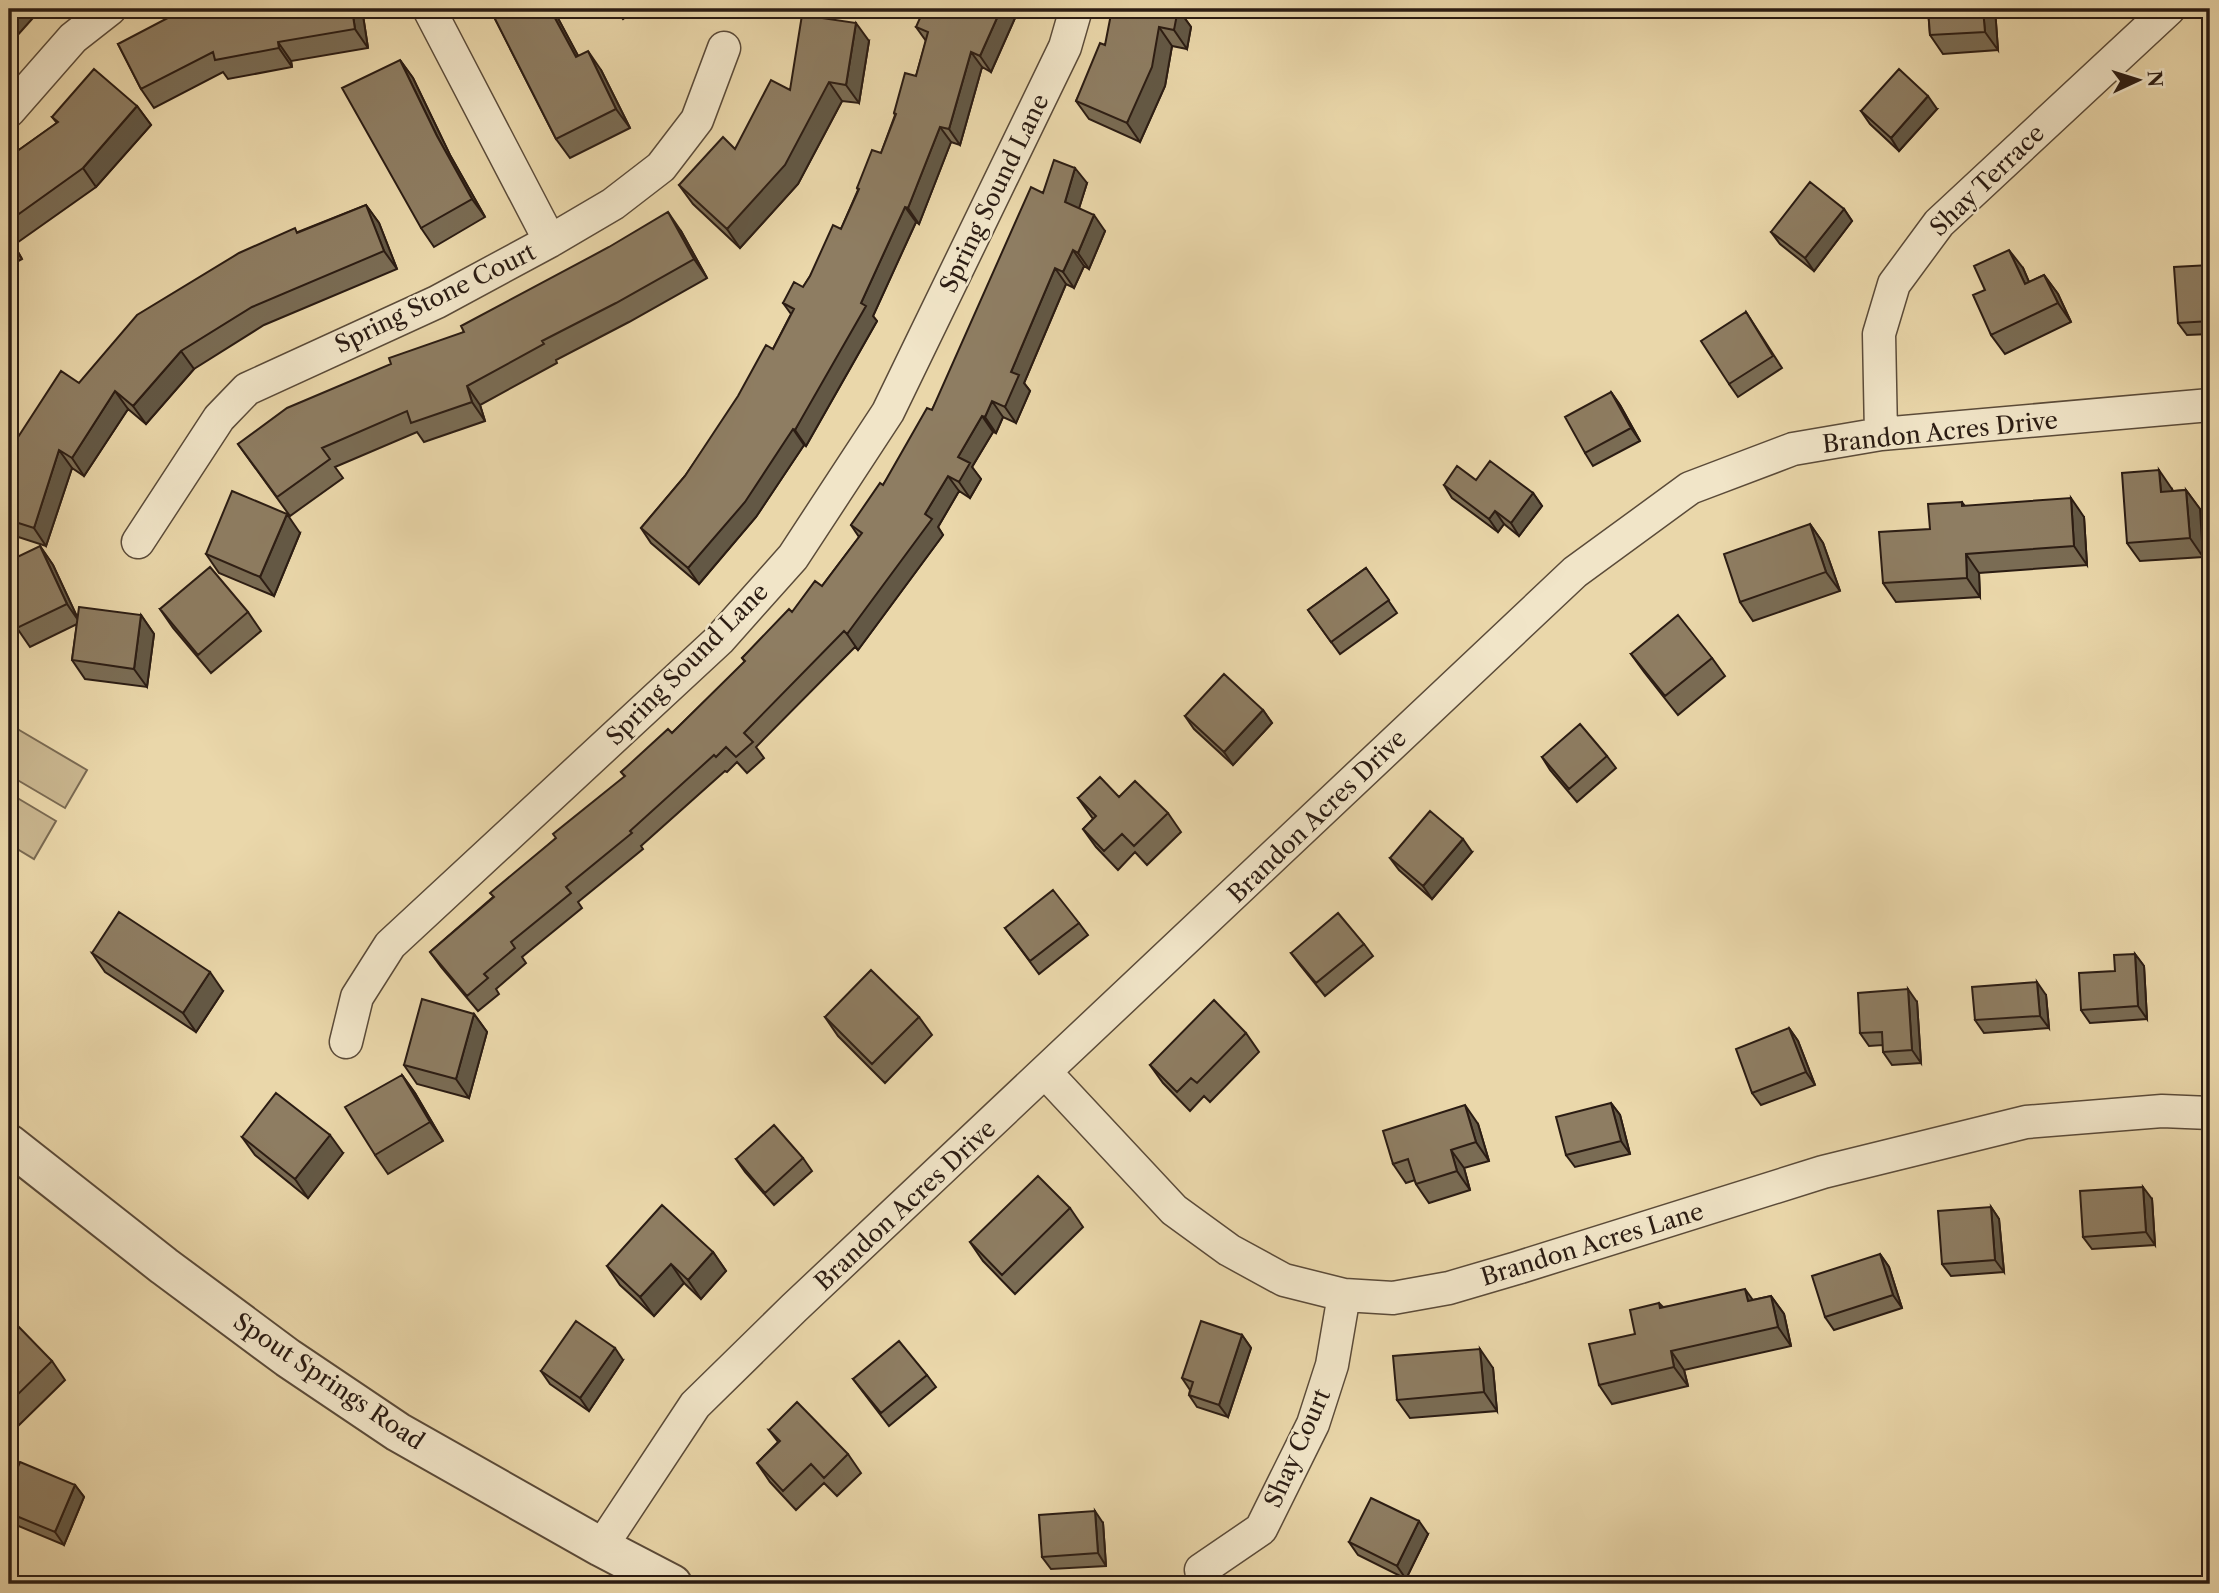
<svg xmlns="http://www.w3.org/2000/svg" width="2219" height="1593" font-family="'Libre Caslon Text',serif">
	<rect width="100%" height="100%" fill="#ead7aa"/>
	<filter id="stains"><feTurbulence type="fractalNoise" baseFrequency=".00286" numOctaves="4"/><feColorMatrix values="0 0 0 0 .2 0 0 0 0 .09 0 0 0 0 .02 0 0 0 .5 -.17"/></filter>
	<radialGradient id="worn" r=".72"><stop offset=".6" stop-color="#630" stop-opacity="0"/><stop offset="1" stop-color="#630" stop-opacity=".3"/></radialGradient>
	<path fill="#cab790" stroke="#7a6a52" stroke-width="2" d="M9 724 87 770 65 808 9 775Z
		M9 793 56 821 34 859 9 844Z"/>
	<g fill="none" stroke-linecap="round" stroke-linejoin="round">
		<g stroke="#5b4b39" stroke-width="35">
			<path id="minor" d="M429 9 550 241
				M9 111 73 38 110 9
				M1881 434 1879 334 1894 284 1939 223 2169 9
				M138 542 219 418 247 389 437 302 550 241 613 204 661 167 697 120 724 48
				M346 1042 357 997 390 945 719 640 793 557 888 412 1065 47 1076 9
				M1046 1073 1174 1210 1229 1250 1284 1280 1344 1295 1393 1298 1449 1288 1517 1268 1823 1172 2026 1122 2162 1111 2210 1113
				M601 1547 695 1405 794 1308 1575 572 1690 488 1793 449 1881 434 2210 405
				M1201 1570 1261 1529 1313 1424 1332 1365 1344 1295"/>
		</g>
		<g stroke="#5b4b39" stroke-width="42">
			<path id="tertiary" d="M9 1144 164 1266 288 1358 398 1432 601 1547 672 1584"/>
		</g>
		<use href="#minor" stroke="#f1e5c8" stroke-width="32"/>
		<use href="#tertiary" stroke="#f1e5c8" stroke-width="38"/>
	</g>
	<path fill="#7a6c54" stroke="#2b1c13" stroke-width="2" d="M9 9 15 38 13 36 9 40Z
		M362 9 368 48 291 61 292 67 228 79 223 72 154 108 141 89 118 44Z
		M490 9H553L578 56 601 70 630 128 570 158 556 139Z
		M615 9H636L623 19Z
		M1019 9 991 72 982 67 960 145 951 142 919 224 916 222 873 316 877 321 806 446 804 445 756 517 699 584 651 543 641 528 685 476 773 349 791 314 783 303 803 287 841 229 858 190 857 188 881 153 895 115 894 113 916 76 926 41 916 27Z
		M1928 9H1995L1998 50 1943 54 1930 35Z
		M1181 13 1191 27 1187 49 1172 46 1165 86 1140 142 1089 119 1076 101 1105 45Z
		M869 41 859 103 842 101 798 184 740 248 693 204 679 185 735 149 790 90Z
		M400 60 413 78 450 155 485 217 434 247 421 228Z
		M137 106 151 125 96 187 14 245 22 259 9 266V157L57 123 52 117Z
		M1937 109 1899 151 1870 124 1861 111Z
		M1087 183 1079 208 1105 231 1089 269 1084 266 1074 288 1066 284 1024 383 1030 391 1016 423 1003 417 996 433 993 432 972 467 981 479 970 498 959 491 938 527 943 535 858 650 855 647 756 747 764 758 747 773 737 762 727 772 725 771 641 846 643 849 578 902 582 908 522 957 526 963 496 989 499 994 478 1011 441 967 430 952 493 897 556 838 625 777 621 772 672 733 745 662 742 658 822 586 859 537 851 525 883 485 932 410 1043 193Z
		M366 205 379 223 397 269 264 325 194 369 146 424 128 409 84 476 72 468 46 546 9 534V451L79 383 298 232Z
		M1844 209 1852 221 1814 271 1780 244 1771 232Z
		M681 231 707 278 629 322 556 360 557 363 480 405 485 421 424 442 417 432 335 467 343 478 290 516 238 444 464 332Z
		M2210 265V334L2187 335 2178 323Z
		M2023 268 2029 282 2044 275 2058 294 2071 322 2005 354 1991 335 1985 290Z
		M1746 312 1782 368 1738 397 1729 384Z
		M1611 392 1620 405 1640 441 1593 466 1585 453Z
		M1476 480 1533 493 1542 506 1519 536 1504 524 1498 532 1452 498 1444 485Z
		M2172 489 2173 491 2186 490 2200 509 2203 557 2140 561 2127 543Z
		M1962 502 1965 506 2084 517 2087 565 1979 573 1980 597 1896 602 1883 583 1930 529Z
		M1810 524 1823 543 1840 591 1753 621 1740 602Z
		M300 533 274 596 219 573 206 554Z
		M40 546 53 565 77 617 141 615 154 634 147 687 85 679 72 660 77 624 30 647 17 628Z
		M1366 568 1397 613 1340 654 1308 610Z
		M160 609 248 612 261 631 211 673 173 628Z
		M1631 654 1712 658 1725 676 1678 715 1644 672Z
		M1263 710 1272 723 1233 765 1194 729 1185 716Z
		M1607 756 1616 768 1577 802 1550 770 1542 757Z
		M1119 797 1168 813 1181 832 1147 865 1135 852 1118 870 1096 847 1083 829 1093 819 1078 798Z
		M1472 852 1432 899 1399 870 1390 858Z
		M1079 923 1088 935 1039 974 1005 928Z
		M1364 944 1373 956 1325 996 1300 965 1291 953Z
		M92 953 223 991 196 1032 105 972Z
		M2135 954 2144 966 2147 1019 2090 1023 2081 1010 2115 971Z
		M2046 995 2049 1028 1984 1033 1975 1020Z
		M1917 1002 1921 1063 1892 1065 1883 1052V1045L1869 1046 1860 1033Z
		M474 1014 487 1032 469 1098 417 1084 404 1065Z
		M825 1017H919L932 1035 885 1083 838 1036Z
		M1789 1028 1798 1041 1815 1085 1761 1105 1752 1093Z
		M1246 1033 1259 1052 1210 1102 1204 1096 1190 1111 1163 1083 1150 1065Z
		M402 1075 415 1093 443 1141 388 1174 375 1155Z
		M1611 1103 1620 1115 1630 1154 1575 1167 1566 1155Z
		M1478 1124 1489 1161 1464 1168 1470 1190 1429 1203 1416 1184 1415 1180 1406 1183 1393 1164Z
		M242 1137 343 1153 308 1198 255 1155Z
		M803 1158 812 1171 774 1205 745 1172 736 1159Z
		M2152 1199 2155 1245 2092 1249 2083 1237Z
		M1991 1207 1999 1219 2004 1272 1951 1276 1942 1264Z
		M1070 1208 1083 1227 1015 1294 983 1261 970 1242Z
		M713 1252 726 1271 701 1299 684 1283 654 1316 620 1285 607 1266Z
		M1880 1254 1889 1267 1902 1308 1834 1330 1825 1317Z
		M1771 1296 1784 1314 1791 1346 1684 1370 1688 1386 1612 1404 1599 1385 1635 1334 1659 1303 1663 1307 1753 1300Z
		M9 1329 52 1361 65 1380 15 1429 9 1422Z
		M1242 1335 1251 1348 1228 1417 1197 1407 1189 1395 1190 1390 1182 1378Z
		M623 1360 589 1411 550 1384 541 1371Z
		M1493 1368 1497 1411 1410 1418 1397 1400Z
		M927 1375 936 1387 889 1426 853 1379Z
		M769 1430 848 1454 861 1473 837 1496 824 1483 796 1510 770 1482 757 1463 778 1442Z
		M75 1485 84 1497 64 1545 9 1522V1488Z
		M1103 1523 1106 1566 1051 1569 1042 1557Z
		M1428 1534 1406 1579 1358 1555 1349 1542Z
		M9 1573 12 1576 17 1584H9Z"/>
	<path fill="#635845" stroke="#2b1c13" stroke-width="2" d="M12 9H41L15 38 9 29V12Z
		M352 9H362L368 48 355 29Z
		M550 9H553L589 76 576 57Z
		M1001 9H1019L991 72 980 56Z
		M1167 9H1182L1181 13 1191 27 1187 49 1174 30Z
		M1983 9H1995L1998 50 1985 32Z
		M856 23 869 41 859 103 846 85Z
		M1159 27 1172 46 1165 86 1140 142 1127 123Z
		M278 42 291 61 292 67 279 48Z
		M588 51 601 70 630 128 616 109Z
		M971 52 982 67 960 145 949 129Z
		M400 60 413 78 450 155 485 217 472 199 437 136Z
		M829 82 842 101 798 184 740 248 727 229Z
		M1928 96 1937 109 1899 151 1891 138Z
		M137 106 151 125 96 187 83 168Z
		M940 127 951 142 919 224 908 208Z
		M1075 168 1087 183 1076 218 1065 202Z
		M366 205 379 223 397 269 384 251Z
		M905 207 916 222 873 316 877 321 806 446 795 430 861 303Z
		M1844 209 1852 221 1814 271 1805 258Z
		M668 212 681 231 707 278 694 259Z
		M1094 215 1105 231 1089 269 1078 253Z
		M9 237 14 245 22 259 9 240Z
		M1073 250 1084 266 1074 288 1063 272Z
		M2009 250 2023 268 2038 303 2025 284Z
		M1055 268 1066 284 1024 383 1030 391 1016 423 1005 407 1011 372Z
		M2044 275 2058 294 2071 322 2058 303Z
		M181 351 194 369 146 424 133 406Z
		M467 386 480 405 485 421 472 402Z
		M115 391 128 409 84 476 72 458Z
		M1611 392 1620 405 1640 441 1631 428Z
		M992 401 1003 417 996 433 985 417Z
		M982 416 993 432 972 467 981 479 970 498 959 482 958 457Z
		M793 429 804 445 756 517 699 584 688 568Z
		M59 450 72 468 46 546 34 528Z
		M2159 470 2172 489 2174 511 2161 492Z
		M948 476 959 491 938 527 943 535 858 650 847 634 925 514Z
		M2186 490 2200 509 2203 557 2190 538Z
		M1533 493 1542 506 1519 536 1511 523Z
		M2071 498 2084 517 2087 565 2074 546Z
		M1495 511 1504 524 1498 532 1489 519Z
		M287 514 300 533 274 596 260 577Z
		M1810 524 1823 543 1840 591 1826 572Z
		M40 546 53 565 80 623 67 604Z
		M1966 554 1979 573 1980 597 1967 578Z
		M141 615 154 634 147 687 134 669Z
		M1263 710 1272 723 1233 765 1224 752Z
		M1463 839 1472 852 1432 899 1423 886Z
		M2135 954 2144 966 2147 1019 2138 1006Z
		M210 972 223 991 196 1032 183 1013Z
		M2037 982 2046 995 2049 1028 2040 1016Z
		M1908 989 1917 1002 1921 1063 1912 1050Z
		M474 1014 487 1032 469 1098 456 1079Z
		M1789 1028 1798 1041 1815 1085 1806 1072Z
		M402 1075 415 1093 443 1141 430 1122Z
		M1611 1103 1620 1115 1630 1154 1621 1141Z
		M1465 1105 1478 1124 1489 1161 1476 1142Z
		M330 1135 343 1153 308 1198 295 1179Z
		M1451 1150 1464 1168 1470 1190 1457 1171Z
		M2143 1187 2152 1199 2155 1245 2146 1232Z
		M1991 1207 1999 1219 2004 1272 1995 1260Z
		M713 1252 726 1271 701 1299 688 1280Z
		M1880 1254 1889 1267 1902 1308 1893 1295Z
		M671 1264 684 1283 654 1316 640 1297Z
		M1745 1289 1758 1307 1748 1301Z
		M1771 1296 1784 1314 1791 1346 1778 1327Z
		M1242 1335 1251 1348 1228 1417 1219 1405Z
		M615 1348 623 1360 589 1411 580 1398Z
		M1480 1349 1493 1368 1497 1411 1484 1392Z
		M1671 1351 1684 1370 1688 1386 1674 1367Z
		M75 1485 84 1497 64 1545 55 1532Z
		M1095 1511 1103 1523 1106 1566 1098 1553Z
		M1419 1521 1428 1534 1406 1579 1397 1566Z"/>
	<path fill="#8e7d62" stroke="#2b1c13" stroke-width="2" d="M194 9H352L355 29 278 42 279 48 215 60 213 52 141 89 118 44 181 11Z
		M490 9H550L576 57 588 51 616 109 556 139Z
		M924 9H1001L980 56 971 52 949 129 940 127 908 208 905 207 861 303 866 306 795 430 793 429 745 502 688 568 641 528 685 476 738 396 766 345 773 349 794 309 783 303 794 282 803 287 810 276 833 225 841 229 859 189 857 188 872 150 881 153 896 114 894 113 905 73 916 76 928 32 916 27Z
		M1112 9H1178L1174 30 1159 27 1152 67 1127 123 1076 101 1100 43 1105 45Z
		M1928 9H1983L1985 32 1930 35Z
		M802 15 856 23 846 85 829 82 785 165 727 229 679 185 723 137 735 149 771 80 790 90Z
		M400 60 437 136 472 199 421 228 342 88Z
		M94 69 137 106 83 168 9 221V157L58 122 52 117Z
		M1899 69 1928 96 1891 138 1861 111Z
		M1054 160 1075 168 1065 202 1094 215 1078 253 1073 250 1063 272 1055 268 1011 372 1019 375 1005 407 992 401 985 417 982 416 958 457 970 463 959 482 948 476 925 514 932 519 847 634 844 631 744 733 753 742 736 757 726 747 716 757 714 755 630 831 632 833 566 887 571 893 511 942 515 948 484 974 488 978 467 996 430 952 494 897 490 893 556 838 553 834 625 776 621 772 668 729 672 733 745 661 742 658 789 609 792 612 815 581 822 586 862 533 851 525 880 483 883 485 927 408 932 410 1031 187 1043 193Z
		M1810 182 1844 209 1805 258 1771 232Z
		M366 205 384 251 252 307 181 351 133 406 115 391 72 458 59 450 34 528 9 520V451L61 371 79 383 137 315 239 253 295 228 297 233Z
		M668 212 694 259 616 303 542 341 544 344 467 386 472 402 411 423 407 411 322 448 330 459 277 497 238 444 287 408 391 364 389 358 464 332 461 326 609 247Z
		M2009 250 2025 284 2044 275 2058 303 1991 335 1973 295 1985 290 1974 266Z
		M2210 265V321L2178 323 2174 267Z
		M1746 312 1773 356 1729 384 1701 341Z
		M1611 392 1631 428 1585 453 1565 417Z
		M1490 461 1533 493 1511 523 1495 511 1489 519 1444 485 1457 466 1476 480Z
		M2159 470 2161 492 2186 490 2190 538 2127 543 2122 473Z
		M232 491 287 514 260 577 206 554Z
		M2071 498 2074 546 1966 554 1967 578 1883 583 1879 532 1930 529 1928 504 1962 502V506Z
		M1810 524 1826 572 1740 602 1724 554Z
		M40 546 67 604 17 628 9 610V561Z
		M210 567 248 612 198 655 160 609Z
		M1366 568 1389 600 1331 642 1308 610Z
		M79 607 141 615 134 669 72 660Z
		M1678 615 1712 658 1665 696 1631 654Z
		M1224 674 1263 710 1224 752 1185 716Z
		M1580 724 1607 756 1569 789 1542 757Z
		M1100 777 1119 797 1135 781 1168 813 1134 846 1122 834 1104 851 1083 829 1096 816 1078 798Z
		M1430 811 1463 839 1423 886 1390 858Z
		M1053 890 1079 923 1030 961 1005 928Z
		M119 912 210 972 183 1013 92 953Z
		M1338 913 1364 944 1316 983 1291 953Z
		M2135 954 2138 1006 2081 1010 2079 973 2115 971 2114 955Z
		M871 970 919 1017 872 1064 825 1017Z
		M2037 982 2040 1016 1975 1020 1972 987Z
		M1908 989 1912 1050 1883 1052 1882 1032 1860 1033 1858 993Z
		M422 999 474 1014 456 1079 404 1065Z
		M1214 1000 1246 1033 1197 1083 1191 1078 1177 1092 1150 1065Z
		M1789 1028 1806 1072 1752 1093 1736 1049Z
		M402 1075 430 1122 375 1155 345 1107Z
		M276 1093 330 1135 295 1179 242 1137Z
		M1611 1103 1621 1141 1566 1155 1556 1117Z
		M1465 1105 1476 1142 1451 1150 1457 1171 1416 1184 1408 1159 1393 1164 1383 1131Z
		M774 1125 803 1158 765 1193 736 1159Z
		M1038 1176 1070 1208 1002 1275 970 1242Z
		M2143 1187 2146 1232 2083 1237 2080 1191Z
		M662 1205 713 1252 688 1280 671 1264 640 1297 607 1266Z
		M1991 1207 1995 1260 1942 1264 1938 1211Z
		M1880 1254 1893 1295 1825 1317 1812 1276Z
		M1745 1289 1748 1301 1771 1296 1778 1327 1671 1351 1674 1367 1599 1385 1589 1344 1635 1334 1630 1310 1659 1303 1660 1308Z
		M576 1321 615 1348 580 1398 541 1371Z
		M1201 1321 1242 1335 1219 1405 1189 1395 1193 1382 1182 1378Z
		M15 1323 52 1361 9 1403V1329Z
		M899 1341 927 1375 881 1413 853 1379Z
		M1480 1349 1484 1392 1397 1400 1393 1356Z
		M797 1402 848 1454 824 1478 811 1464 783 1491 757 1463 780 1441 769 1430Z
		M20 1462 75 1485 55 1532 9 1513V1488Z
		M1371 1498 1419 1521 1397 1566 1349 1542Z
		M1095 1511 1098 1553 1042 1557 1039 1515Z"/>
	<g text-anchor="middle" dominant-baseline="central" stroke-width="5" stroke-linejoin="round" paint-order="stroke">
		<g font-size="24" fill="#2b1c13" stroke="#f1e5c8">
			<text transform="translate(1987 180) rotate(-44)">Shay Terrace</text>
			<text transform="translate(994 193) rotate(-64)">Spring Sound Lane</text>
			<text transform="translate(435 298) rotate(-26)">Spring Stone Court</text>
			<text transform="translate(1940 432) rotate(-6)">Brandon Acres Drive</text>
			<text transform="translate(687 664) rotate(-45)">Spring Sound Lane</text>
			<text transform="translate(1317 816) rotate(-44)">Brandon Acres Drive</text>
			<text transform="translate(905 1205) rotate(-43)">Brandon Acres Drive</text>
			<text transform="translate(1592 1244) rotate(-17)">Brandon Acres Lane</text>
			<text transform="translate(329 1381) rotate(34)">Spout Springs Road</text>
			<text transform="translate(1297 1448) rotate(-66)">Shay Court</text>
		</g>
	</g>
	<rect width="2219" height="1593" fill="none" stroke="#ead7aa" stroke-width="35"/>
	<rect x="10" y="10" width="2198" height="1572" fill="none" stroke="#2b1c13" stroke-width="3.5"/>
	<rect x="18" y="18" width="2184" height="1558" fill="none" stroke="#2b1c13" stroke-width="2"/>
	<g transform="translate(2138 80) rotate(86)" stroke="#f1e5c8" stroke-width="5" paint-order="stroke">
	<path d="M0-5L12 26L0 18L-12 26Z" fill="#2b1c13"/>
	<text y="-10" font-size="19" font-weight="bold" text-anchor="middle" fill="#2b1c13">N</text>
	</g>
	<rect width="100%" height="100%" filter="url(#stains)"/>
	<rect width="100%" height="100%" fill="url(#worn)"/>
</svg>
